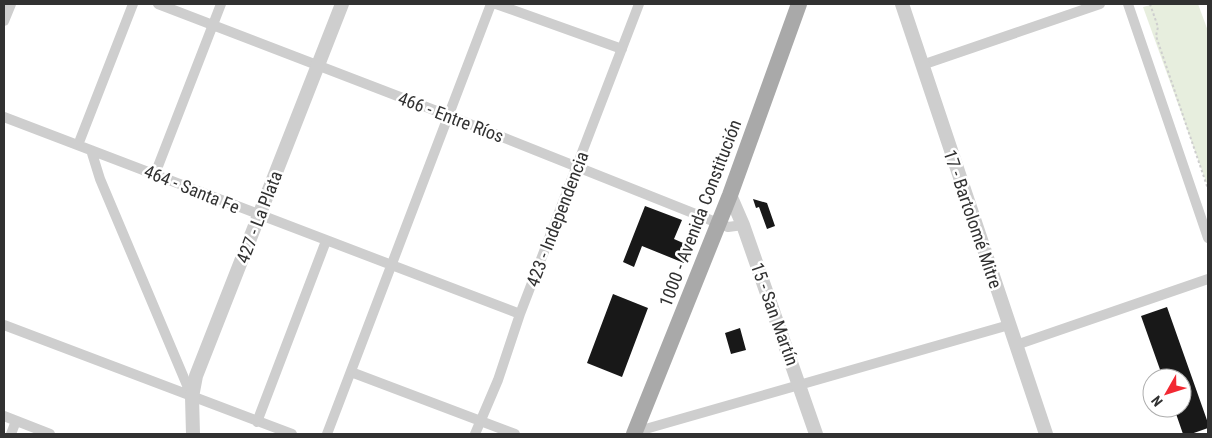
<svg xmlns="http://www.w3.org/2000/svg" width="1212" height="438" font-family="'Roboto Condensed',sans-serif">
	<rect width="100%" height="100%" fill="#fff"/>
	<path fill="#e7eede" d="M1154 4H1198L1208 31V187L1143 7Z"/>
	<path fill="#181818" d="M753 199 767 203 775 226 767 229 759 207 756 208Z
		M645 206 682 220 674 239 690 246 684 263 642 246 634 267 623 262Z
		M613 294 648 308 622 377 587 363Z
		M1167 307 1208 423V428L1191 434H1183L1174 408H1182V378H1163L1141 316Z
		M740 328 746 350 731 354 725 333Z"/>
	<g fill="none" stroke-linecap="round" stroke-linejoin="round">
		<path stroke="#cecece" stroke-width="2" stroke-dasharray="2.5 2.5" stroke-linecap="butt" d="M1150 4 1158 27 1156 36 1208 189"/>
		<path stroke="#cecece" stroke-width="10" d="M158 4 447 115 728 227 743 225
			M496 4 622 49
			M1128 4 1208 238
			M4 21 11 4
			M922 65 1100 4
			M4 117C176 182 348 249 520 314
			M78 145 133 4
			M91 150 100 179 192 397
			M155 174 221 4
			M4 325 292 434
			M1016 345 1208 279
			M351 372 515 434
			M4 416 50 434
			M257 422 326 241
			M635 432 1009 325
			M11 434 16 421
			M327 434 491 4
			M475 434 498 380 520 314 639 4"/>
		<path stroke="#cecece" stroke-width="14" d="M902 4 1046 434
			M730 195 743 225 816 434
			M193 434 192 397 196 376 342 4"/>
		<path stroke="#a9a9a9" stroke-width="16" d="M634 434 730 195 799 4"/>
	</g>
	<g text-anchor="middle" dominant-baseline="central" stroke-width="5" stroke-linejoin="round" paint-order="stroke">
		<g font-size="18" fill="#313131" stroke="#fff">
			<text transform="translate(451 117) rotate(21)">466 - Entre Ríos</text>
			<text transform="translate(192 189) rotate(22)">464 - Santa Fe</text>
			<text transform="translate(700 213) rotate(-69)">1000 - Avenida Constitución</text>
			<text transform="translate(259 217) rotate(-69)">427 - La Plata</text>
			<text transform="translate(557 219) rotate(-69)">423 - Independencia</text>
			<text transform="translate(973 219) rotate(71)">17 - Bartolomé Mitre</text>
			<text transform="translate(775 314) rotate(70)">15 - San Martín</text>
		</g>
	</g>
	<rect width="1212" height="438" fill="none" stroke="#313131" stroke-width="10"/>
	<g transform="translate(1167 393) rotate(231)"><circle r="24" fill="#ffffff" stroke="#adadad"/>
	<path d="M0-4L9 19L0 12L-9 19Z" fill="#f22933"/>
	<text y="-8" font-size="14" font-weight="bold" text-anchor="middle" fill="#313131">N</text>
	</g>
</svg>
